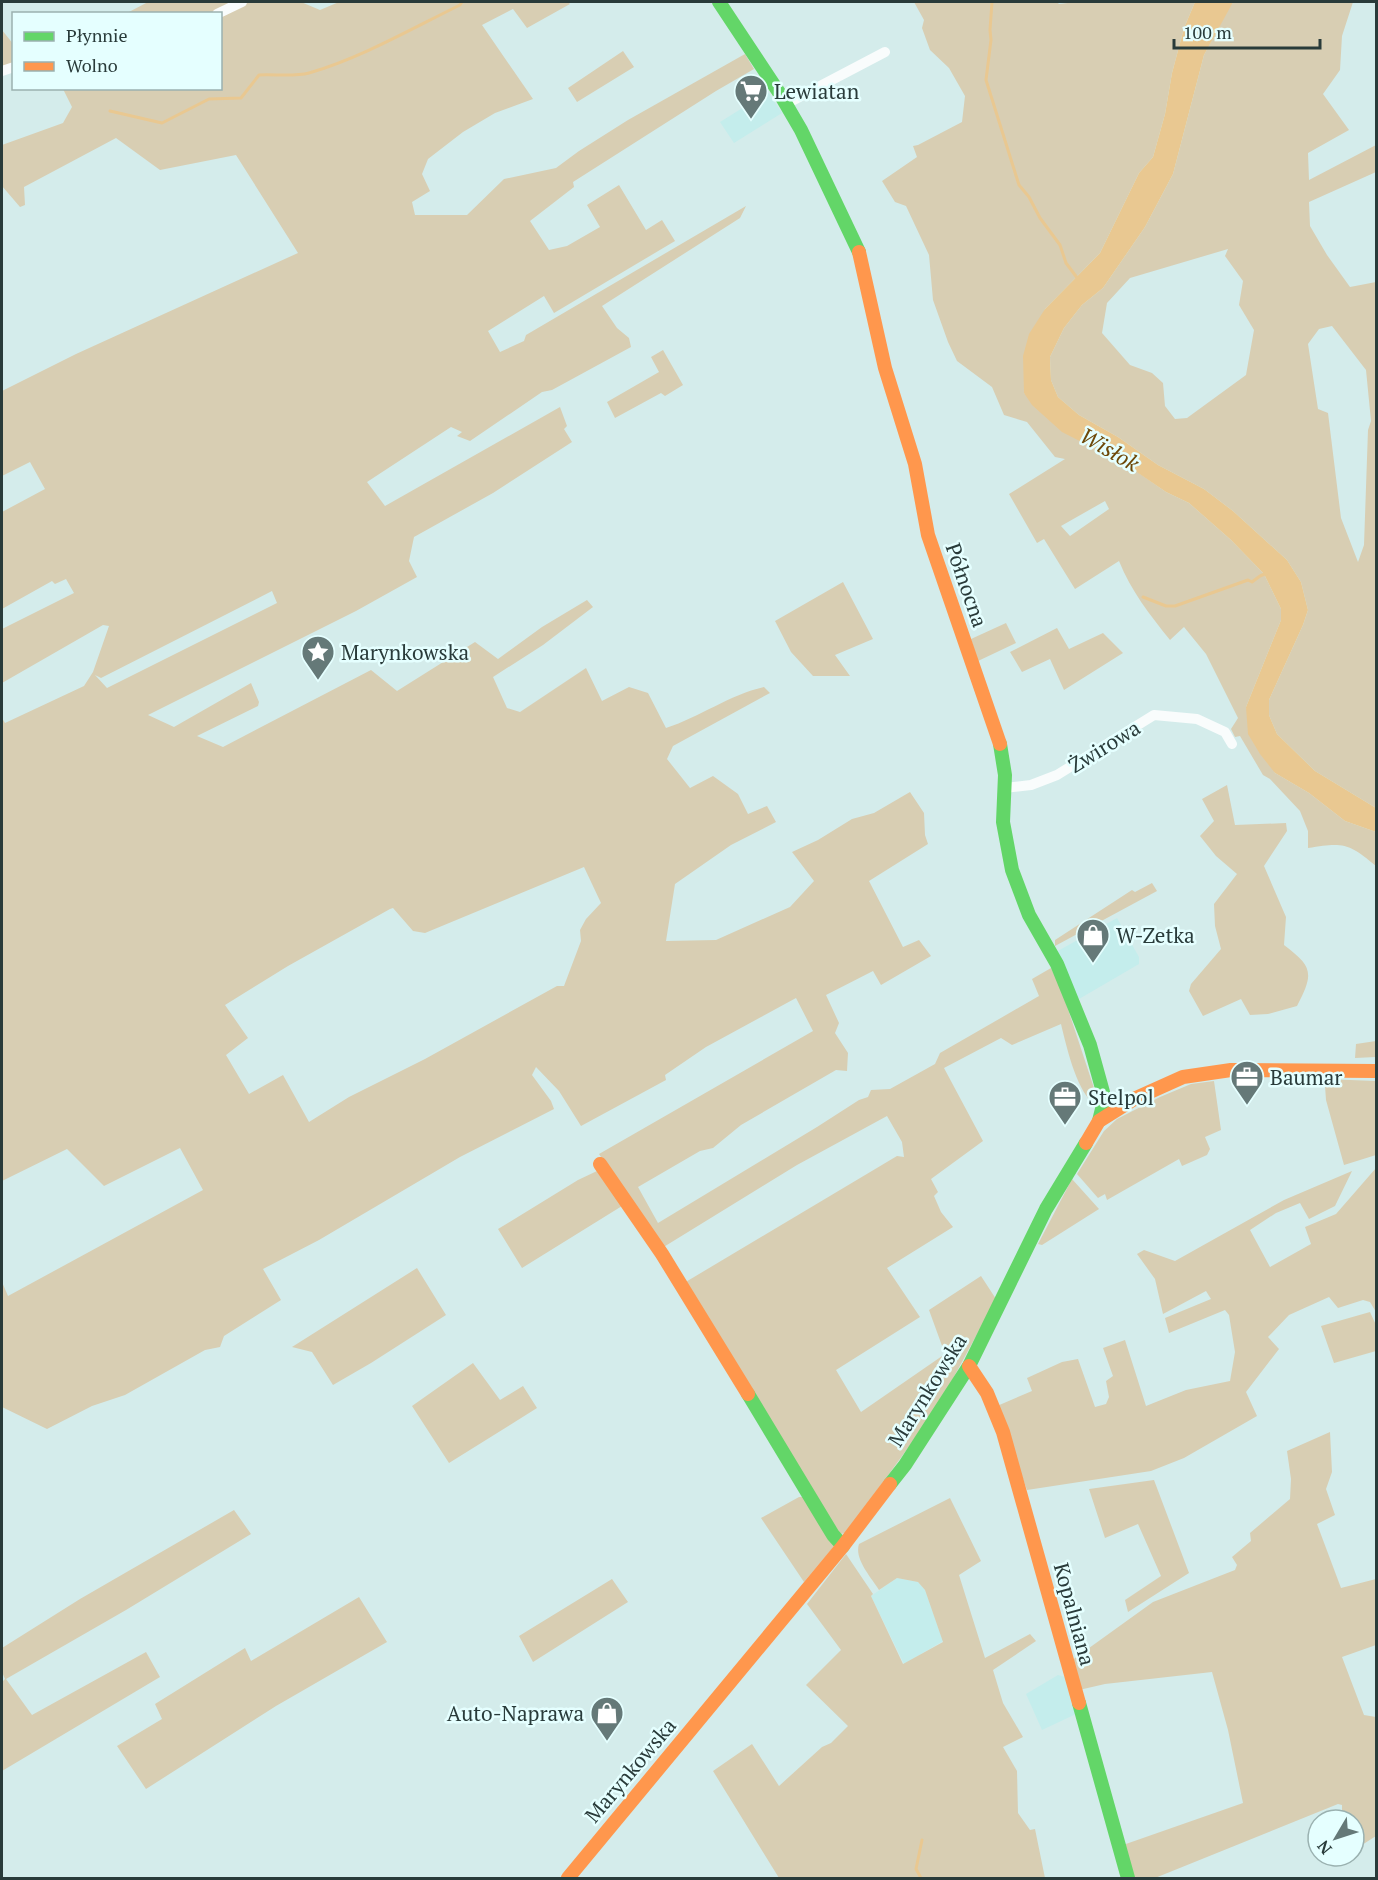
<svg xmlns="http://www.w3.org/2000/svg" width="1378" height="1880" font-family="'PT Serif',serif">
	<rect width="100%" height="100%" fill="#d4eceb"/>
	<path fill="#c4edec" d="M768 92 782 113 734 143 720 122Z
		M1117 918 1139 957V964L1079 999 1056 952Z
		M897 1578 918 1582 925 1590 943 1641 904 1664 871 1596Z
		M1058 1675 1065 1677 1076 1714 1042 1730 1026 1694Z"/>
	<path fill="#d8ceb3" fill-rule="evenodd" d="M148 2H301L320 10 339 2H568L570 4 527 28 513 9 482 25 533 99 495 113 463 132 428 159 422 174 430 191 412 202 415 215H467L504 179 556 168 579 151 628 120 745 54 754 69 716 91 573 182 574 187 530 221 549 250 567 246 600 227 587 205 619 185 646 230 662 220 675 241 554 313 544 296 488 331 500 352 524 341 526 335 746 206 740 218 602 306 617 328 629 338 631 347 552 390 542 392 470 441 457 436 462 432 451 427 367 482 385 506 560 407 567 426 564 429 572 442 493 493 414 537 409 561 417 577 356 611 148 715 174 727 251 683 259 702 258 706 197 736 223 747 371 670 397 691 475 642 498 659 542 627 587 600 593 607 543 645 493 677 507 708 520 712 586 668 602 701 629 687 648 693 666 728C700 717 729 695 764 687L770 693 673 746 667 759 690 788 713 776 738 794 748 814 767 806 776 822 731 845 675 884 666 941 716 940 790 907 814 881 792 852 818 840 852 819 874 813 910 792 924 813 925 835 928 844 869 881 903 947 919 940 931 956 881 985 873 971 826 995 839 1023 835 1033 848 1053 847 1071 836 1070 741 1125 713 1148 700 1151 638 1187 658 1223 817 1127 859 1100 868 1097 871 1090 890 1089 935 1064 940 1053 1039 996 1032 979 1051 968 1061 988 1094 1088 1096 1102H1092C1076 1088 1066 1045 1061 1024L1012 1045 1001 1038 944 1068 983 1141 931 1179 938 1192 934 1196 941 1212 953 1227 887 1268 920 1317 836 1370 861 1412 945 1354 929 1310 981 1276 996 1299 937 1408 846 1533 840 1534 684 1283 897 1156 904 1157 902 1142 887 1116 797 1165 662 1248 599 1154 813 1031 796 998 706 1047 665 1075 666 1080 581 1126 559 1091 536 1067 532 1075 551 1101 554 1109 460 1157 319 1240 263 1269 281 1300 224 1336 220 1347 205 1350 125 1395 92 1406 47 1429 2 1407V1282L8 1296 203 1190 180 1148 104 1186 67 1149 2 1181V718L5 723 84 686 93 672 109 626 103 625 2 683V629L74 593 66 579 55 584 52 581 2 609V512L45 489 30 462 2 476V391L76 354 298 253 236 155 160 170 116 138 24 187 25 205 20 207 2 186V145L63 123 72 107 63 89 220 88V14L127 13ZM272 591 277 603 107 688 95 675 101 678ZM584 867 601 903 586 919 580 930 581 941 564 986H557L425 1059 349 1097 309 1122 283 1075 249 1094 226 1055 248 1038 225 1005 288 966 390 909 393 908 413 931 425 933Z
		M914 2H1057L1059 4 1076 2H1195L1184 28 1172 73 1165 114 1153 157 1139 173 1100 253 1045 309 1024 393 1166 492 1189 503 1231 540 1264 574 1281 609V620L1246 707 1275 773 1309 793 1345 821 1376 832V866C1349 843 1343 842 1308 848V831L1300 811 1270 779 1263 775 1240 736 1235 737 1231 729 1238 718 1206 654 1184 627 1170 640C1150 615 1131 591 1119 561L1075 589 1044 539 1037 543 1009 494 1065 459 1055 457 1027 422 1004 415 992 387 957 361 948 342 933 300 929 255 906 206 895 202 882 181 917 157 913 146 918 145 962 122 965 96 949 68 930 50 922 28 924 20ZM1105 501 1109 509 1070 536 1061 526Z
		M1232 2H1353L1342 36 1340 70 1323 94 1349 130 1308 153 1309 180 1376 145V172L1309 202 1310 226 1327 255 1350 287 1376 282V808L1315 771 1277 734 1269 715V700L1303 625 1308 610 1301 582 1287 560 1233 511 1204 489 1158 465 1118 437 1079 415 1058 397 1051 380 1050 357 1064 328 1082 305 1103 288 1145 227 1173 174 1204 55ZM1228 249 1225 256 1243 281 1239 305 1254 330 1246 375 1187 418 1175 419 1165 406 1163 383 1152 373 1130 365 1102 333 1107 303 1130 278ZM1332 326 1366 370 1371 421 1368 430 1364 545 1358 562 1341 518 1328 413 1318 409 1308 344 1319 329Z
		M2 30 14 45 13 63 2 67Z
		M623 51 634 67 577 102 568 88Z
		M663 350 683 385 665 396 661 393 615 418 607 402 659 372 651 357Z
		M843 582 873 639 835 655 850 676H813L791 652 775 621Z
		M1006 623 1016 643 978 661 971 639Z
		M1057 628 1069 649 1103 633 1123 653 1064 690 1050 659 1022 672 1010 652Z
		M1227 785 1235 825 1286 823 1287 831 1264 866 1286 917 1284 945C1313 967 1314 973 1297 1006L1268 1014 1250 1015 1241 999 1203 1016 1189 991 1191 984 1221 949 1215 926 1214 904 1237 874 1216 856 1200 836 1214 821 1202 799Z
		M1152 883 1157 891 1055 946V940L1132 890 1135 892Z
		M1376 1041V1057L1355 1058 1356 1044Z
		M1272 1077 1376 1081V1155L1344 1165 1326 1100 1325 1086H1289L1273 1084Z
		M1214 1081 1221 1130 1205 1137 1210 1149 1207 1155 1182 1166 1179 1159 1107 1200 1105 1194 1098 1198 1077 1174 1104 1131 1117 1119 1160 1097 1191 1084Z
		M1376 1168V1312L1370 1302 1363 1300 1338 1308 1329 1297 1289 1315 1268 1337 1279 1349 1246 1392 1257 1416 1184 1458 1151 1471 1027 1490 997 1406 1032 1391 1027 1378 1062 1362 1078 1359 1095 1407 1106 1404 1109 1397 1106 1381 1113 1376 1103 1348 1125 1340 1146 1406 1186 1390 1230 1381 1235 1352 1229 1315 1225 1310 1169 1333 1165 1318 1211 1299 1206 1291 1163 1314 1155 1279 1137 1254 1144 1250 1175 1261 1284 1200 1352 1171 1335 1206 1309 1219 1300 1203 1276 1213 1250 1230 1270 1267 1311 1244 1305 1227 1336 1214Z
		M597 1171 622 1206 522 1268 498 1229 578 1180Z
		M1072 1179 1099 1209 1042 1245 1038 1244Z
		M417 1268 446 1315 371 1363 333 1385 312 1352 292 1347Z
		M1370 1312 1376 1325V1351L1334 1363 1321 1326Z
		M473 1363 500 1400 523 1386 537 1408 449 1463 412 1406Z
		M1330 1432 1332 1472 1326 1489 1335 1515 1317 1524 1341 1588 1376 1579V1645L1342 1657 1364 1715 1376 1717V1836L1354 1850V1820H1342V1805L1338 1804 1155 1878H1133L1123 1845 1243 1803 1228 1730 1212 1672 1105 1684 1079 1690 1071 1661 1153 1602 1235 1570 1237 1565 1232 1557 1251 1541 1250 1533 1290 1499 1291 1479 1287 1451Z
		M1154 1480 1189 1573 1128 1612 1125 1600 1161 1576 1138 1524 1105 1538 1089 1489Z
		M799 1497H806L835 1545 804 1582 761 1518Z
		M950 1498 981 1561 959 1575 985 1658 1030 1634 1036 1641 993 1670 1003 1703 1023 1737 1003 1747 1017 1771 1018 1813 1030 1830 1035 1829 1045 1878H779L713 1771 752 1744 779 1786 822 1747 831 1743 848 1726 806 1685 841 1650 807 1604 846 1554 873 1594 871 1596 903 1664 943 1642 925 1590 918 1582 897 1578 879 1590C871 1577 854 1559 859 1544Z
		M234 1510 251 1534 126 1610 6 1679 32 1715 146 1652 160 1677 2 1771V1682L5 1679 2 1672V1648L80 1599Z
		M612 1579 628 1602 533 1662 519 1636Z
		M359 1597 387 1642 276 1706 146 1789 117 1746 162 1719 155 1704 245 1648 251 1661Z"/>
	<path fill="#e9c891" d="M1195 2H1232V4L1204 55 1173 174 1145 227 1103 288 1082 305 1064 328 1050 357 1051 380 1058 397 1079 415 1118 437 1158 465 1204 489 1233 511 1287 560 1301 582 1308 610 1303 625 1269 700V715L1277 734 1315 771 1376 808V832L1345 821 1309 793 1275 773 1260 754 1248 734 1246 707 1281 620V609L1264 574 1231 540 1189 503 1166 492 1125 464 1062 432 1032 405 1024 393 1023 356 1029 334 1045 309 1100 253 1139 173 1153 157 1165 114 1172 73 1184 28Z"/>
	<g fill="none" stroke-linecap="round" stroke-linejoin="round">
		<path stroke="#e9c891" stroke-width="3" d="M992 2 990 30 991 40 986 80 1019 185 1029 197 1040 218 1060 245 1066 263 1078 279
			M110 111 162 123 209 99 241 98 259 75C274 74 294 77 309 73 359 59 413 28 460 5L462 2
			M1143 597 1166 606H1175L1248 580 1252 582 1260 576 1267 573
			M921 1878 916 1869 922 1840"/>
		<path stroke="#f9fcfc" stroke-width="10" d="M217 14 242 2
			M2 71 14 67
			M786 104 885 52
			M1004 788 1031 785 1057 775 1154 715 1197 719 1225 732 1232 744"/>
		<path stroke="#63d668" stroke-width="14" d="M719 2 780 94 801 130 859 252
			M1000 744 1005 775 1003 822 1012 870 1029 915 1057 964 1090 1045 1103 1092V1105L1099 1121
			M748 1394 833 1535 843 1546
			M890 1484 905 1465 969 1366 1046 1209 1086 1143
			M1079 1703 1128 1878"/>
		<path stroke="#ff974d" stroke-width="14" d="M859 252 885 368 915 464 928 535 1000 744
			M1086 1143 1099 1121 1134 1099 1183 1077 1231 1070 1376 1071
			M600 1164 662 1254 748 1394
			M969 1366 987 1393 1003 1432 1079 1703
			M568 1878 843 1546 890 1484"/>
	</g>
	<defs>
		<g id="supermarket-pin" transform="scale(1.725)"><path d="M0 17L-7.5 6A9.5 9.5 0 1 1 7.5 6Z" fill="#657978" stroke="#e5ffff"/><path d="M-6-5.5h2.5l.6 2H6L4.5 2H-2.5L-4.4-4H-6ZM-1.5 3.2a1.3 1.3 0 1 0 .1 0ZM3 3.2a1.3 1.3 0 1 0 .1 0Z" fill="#fff"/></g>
		<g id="sight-pin" transform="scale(1.725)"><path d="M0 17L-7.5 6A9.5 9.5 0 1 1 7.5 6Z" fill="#657978" stroke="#e5ffff"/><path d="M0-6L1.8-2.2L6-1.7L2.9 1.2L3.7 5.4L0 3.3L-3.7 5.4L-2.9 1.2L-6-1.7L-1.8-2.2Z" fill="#fff"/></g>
		<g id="shop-pin" transform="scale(1.725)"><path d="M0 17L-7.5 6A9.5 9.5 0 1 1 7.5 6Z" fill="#657978" stroke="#e5ffff"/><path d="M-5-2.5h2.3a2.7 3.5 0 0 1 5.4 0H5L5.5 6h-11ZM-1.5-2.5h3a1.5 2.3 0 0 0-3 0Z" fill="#fff"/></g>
		<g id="office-pin" transform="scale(1.725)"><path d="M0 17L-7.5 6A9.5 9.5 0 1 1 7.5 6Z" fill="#657978" stroke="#e5ffff"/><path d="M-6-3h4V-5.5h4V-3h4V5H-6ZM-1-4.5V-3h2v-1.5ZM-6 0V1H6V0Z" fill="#fff"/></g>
	</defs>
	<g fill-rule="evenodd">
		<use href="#supermarket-pin" x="751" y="91"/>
		<use href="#sight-pin" x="318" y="652"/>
		<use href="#shop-pin" x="1093" y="935"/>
		<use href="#office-pin" x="1247" y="1077"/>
		<use href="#office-pin" x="1065" y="1097"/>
		<use href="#shop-pin" x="607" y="1713"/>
	</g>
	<g text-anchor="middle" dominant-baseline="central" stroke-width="5" stroke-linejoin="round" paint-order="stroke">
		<g font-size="21" fill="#293b3a" stroke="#e5ffff" text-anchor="start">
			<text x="774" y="91">Lewiatan</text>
			<text x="341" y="652">Marynkowska</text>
			<text x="1116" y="935">W-Zetka</text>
			<text x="1270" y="1077">Baumar</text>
			<text x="1088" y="1097">Stelpol</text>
			<text x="584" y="1713" text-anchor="end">Auto-Naprawa</text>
		</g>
		<g font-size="21" fill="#293b3a" stroke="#e5ffff">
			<text transform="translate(967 585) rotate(71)">Północna</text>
			<text transform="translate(1104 746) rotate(-32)">Żwirowa</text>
			<text transform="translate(927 1390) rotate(-58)">Marynkowska</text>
			<text transform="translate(1075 1614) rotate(75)">Kopalniana</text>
			<text transform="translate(630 1770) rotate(-50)">Marynkowska</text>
		</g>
		<g font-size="22" font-style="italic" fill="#6e4909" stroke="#e5ffff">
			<text transform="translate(1110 449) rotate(30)">Wisłok</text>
		</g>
	</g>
	<rect width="1378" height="1880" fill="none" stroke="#293b3a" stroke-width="6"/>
	<rect x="12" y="12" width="210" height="78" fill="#e5ffff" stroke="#9ab1b0" stroke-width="1.5"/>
	<rect x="24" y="32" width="30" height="9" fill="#63d668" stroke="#9ab1b0" stroke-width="1.5"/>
	<text x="66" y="42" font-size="18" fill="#293b3a">Płynnie</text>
	<rect x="24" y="62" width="30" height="9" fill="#ff974d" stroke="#9ab1b0" stroke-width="1.5"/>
	<text x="66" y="72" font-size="18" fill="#293b3a">Wolno</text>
	<g transform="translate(1336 1838) rotate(231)"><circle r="28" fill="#e5ffff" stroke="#9ab1b0" stroke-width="1.5"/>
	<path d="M0-4.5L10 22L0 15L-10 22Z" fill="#657978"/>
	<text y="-9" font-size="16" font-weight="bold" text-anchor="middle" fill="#293b3a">N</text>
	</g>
	<path d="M1174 39v9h146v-9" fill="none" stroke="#293b3a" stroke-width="3"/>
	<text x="1183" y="39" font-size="18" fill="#293b3a" stroke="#e5ffff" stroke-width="4.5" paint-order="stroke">100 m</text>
</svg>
